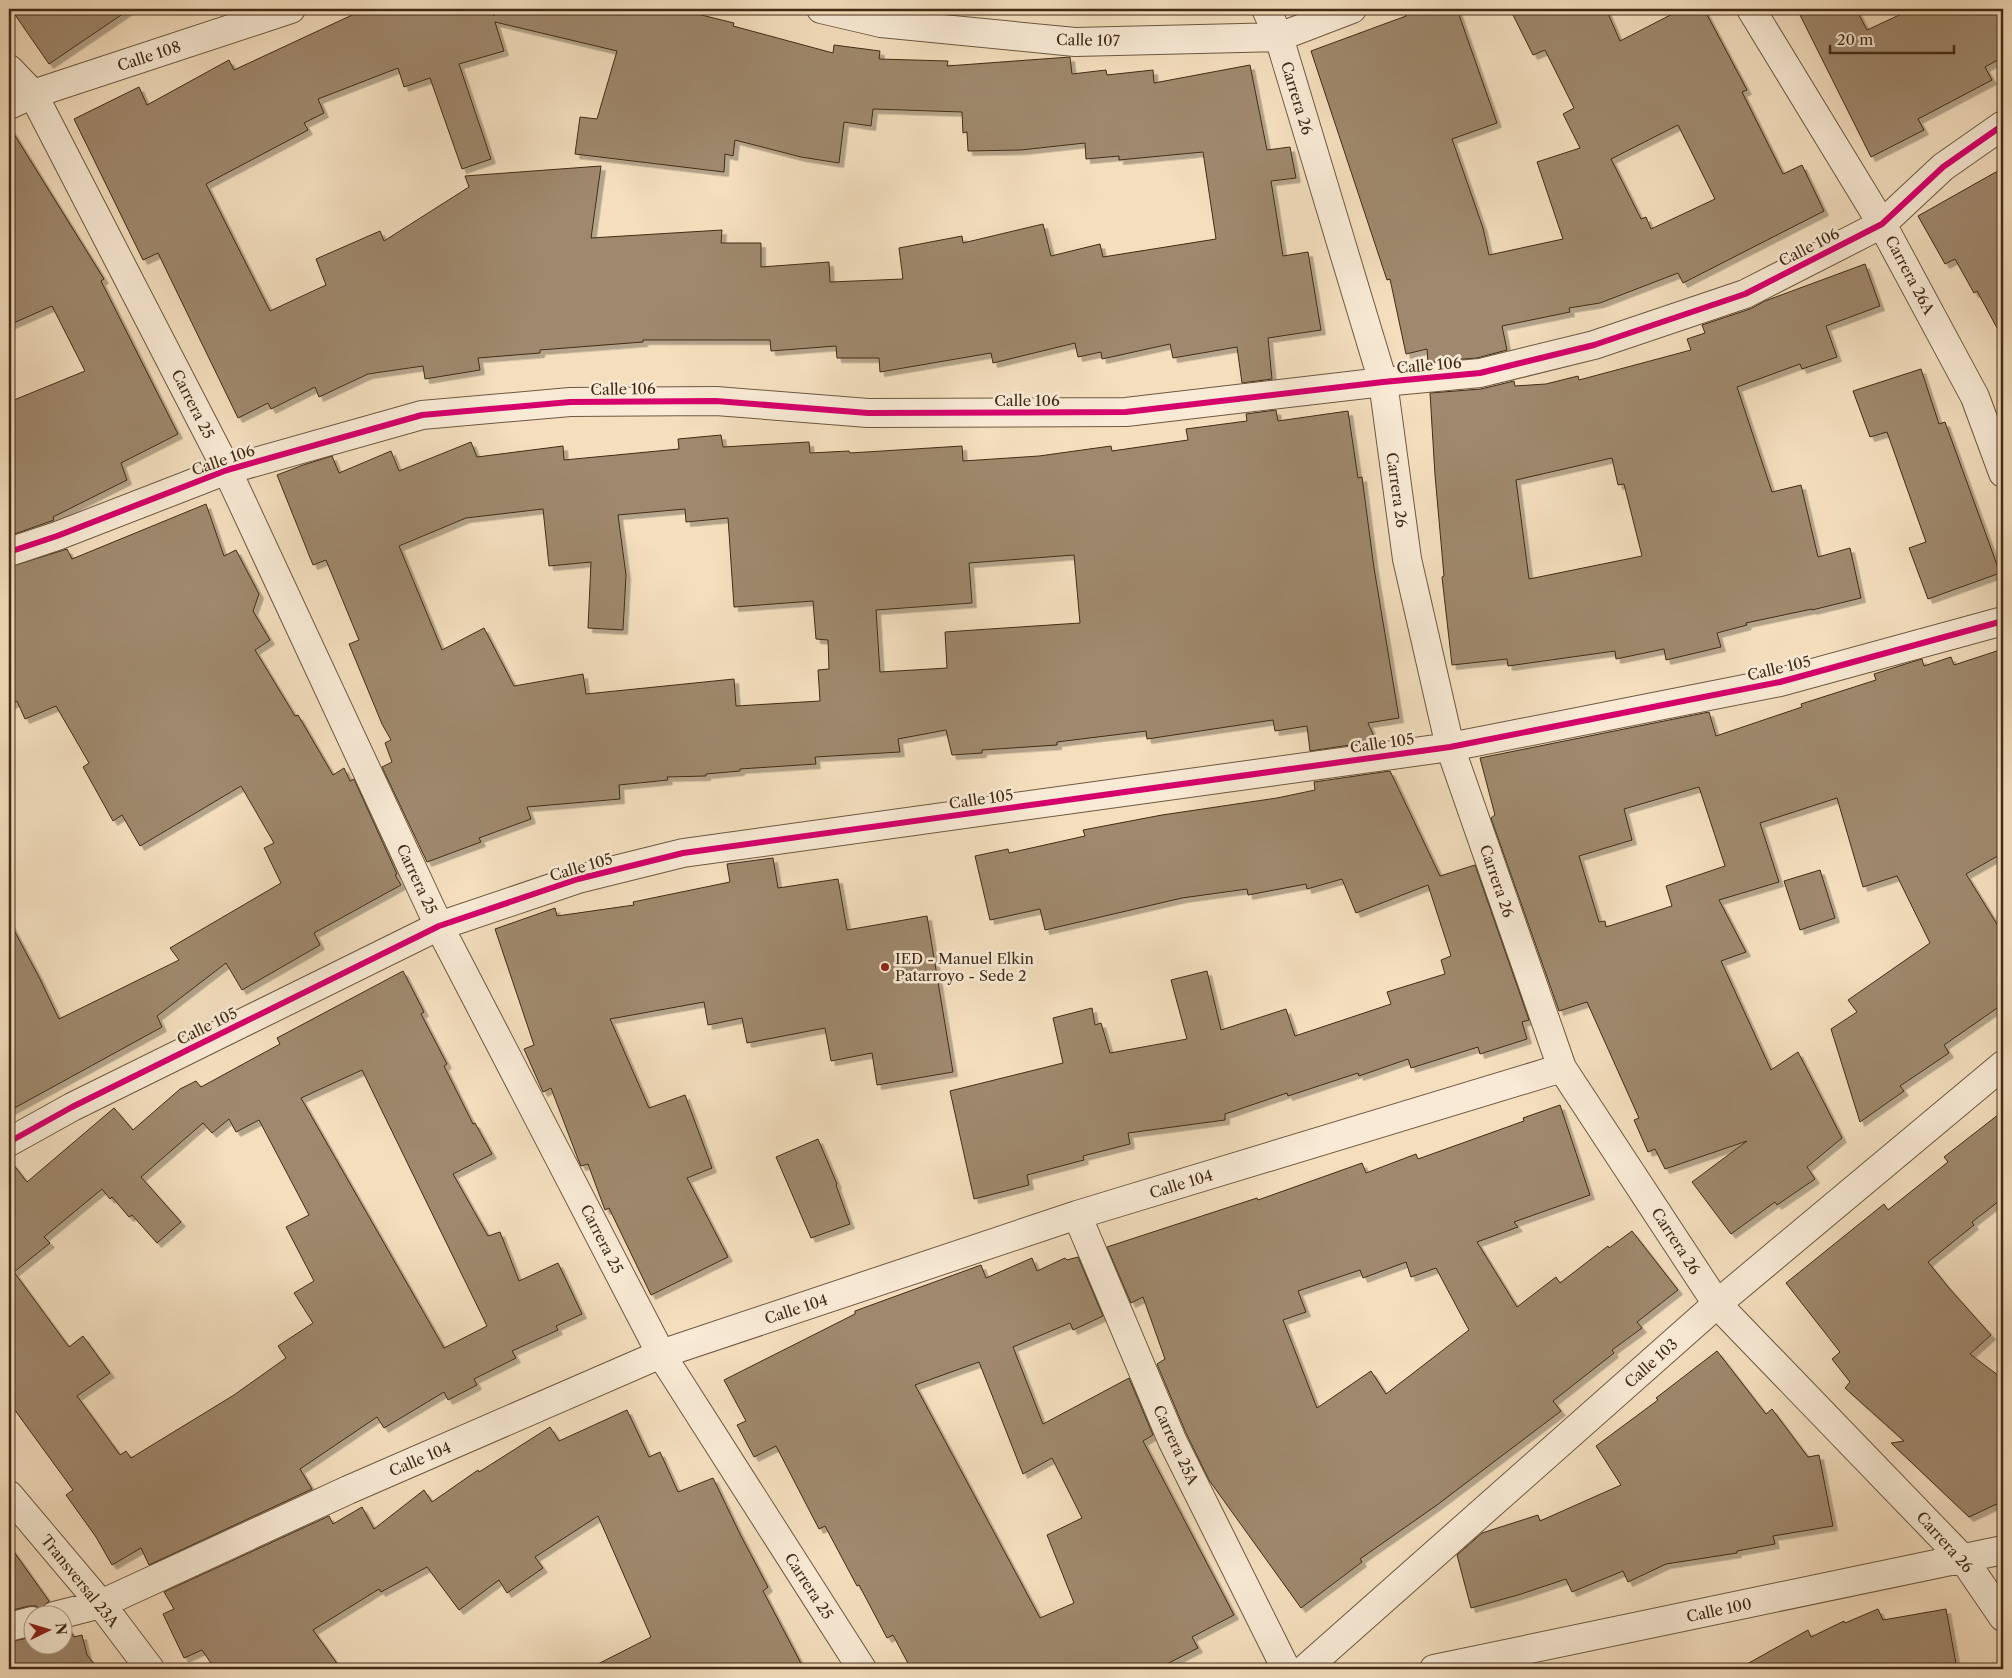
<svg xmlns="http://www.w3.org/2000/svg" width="2012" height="1678" font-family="'Libre Caslon Text',serif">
	<defs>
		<filter id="shadow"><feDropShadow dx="4.5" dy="4.5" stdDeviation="0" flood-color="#0004"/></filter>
	</defs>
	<rect width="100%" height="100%" fill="#f4debe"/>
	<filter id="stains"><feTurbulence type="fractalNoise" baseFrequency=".004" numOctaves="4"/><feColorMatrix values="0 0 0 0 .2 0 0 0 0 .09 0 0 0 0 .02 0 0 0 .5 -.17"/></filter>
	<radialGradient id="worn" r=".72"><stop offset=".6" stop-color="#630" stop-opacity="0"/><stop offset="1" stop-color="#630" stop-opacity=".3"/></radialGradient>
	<path fill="#9f886d" stroke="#422b16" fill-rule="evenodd" filter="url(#shadow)" d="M11 9H130L49 64Z
		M365 9H491L494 16 495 9H677L734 23 733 26 833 53 834 45 880 51 879 59 948 61 947 66 1070 57 1072 74 1106 70 1107 75 1153 70 1154 83 1250 65 1267 150 1290 147 1296 178 1271 181 1283 256 1308 252 1321 330 1268 338 1272 379 1242 383 1237 347 1173 358 1170 344 1102 359 1101 352 1078 357 1075 343 993 363 991 353 880 372 879 358H837L836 346 771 351 770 340H643V342L540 350V353L478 358 480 370 425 379 423 366 368 374 319 397 315 387 271 409 268 403 238 418 158 253 143 260 74 119 139 87 147 105 229 60 234 70ZM495 22 617 51 597 119 580 117 575 154 724 172 725 154 733 156 735 140 801 157 839 163 844 122 871 126 873 109 962 112 963 133 967 132 968 151 1021 150 1085 143 1086 159 1119 156V160L1203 152 1216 239 1103 257 1100 244 1051 256 1043 224 963 243 962 236 899 248 903 279 830 282 829 262 761 267V243H721L722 230 591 238 601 166 465 176 469 187 384 241 380 231 316 259 326 285 270 311 206 184 308 130 304 123 324 113 318 99 398 68 404 87 430 78 462 169 491 159 459 64 504 51Z
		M1403 9H1457L1497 123 1452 139 1483 228 1489 255 1563 239 1537 162 1580 148 1563 114 1574 108 1545 50 1533 55 1510 9H1606L1620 41 1682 9H1704L1747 90 1742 92 1783 174 1802 165 1824 211 1683 283 1678 273 1600 303 1569 308 1570 312 1502 326 1507 350 1477 358 1428 362 1427 349 1406 354 1390 279 1387 280 1311 51 1406 16ZM1678 125 1715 199 1651 229 1646 217 1641 219 1611 159Z
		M1797 9H1856L1867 30 1912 9H2003V57L1985 67 1992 80 1918 119 1924 130 1871 157Z
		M9 126 104 279 101 281 178 434 121 463 127 480 53 517 54 520 9 536V402L85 371 52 306 9 325Z
		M2003 168V339L1977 291 1974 293 1955 259 1945 264 1918 216Z
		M1865 264 1880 306 1826 326 1837 357 1802 369 1800 364 1737 387 1772 492 1801 485 1818 557 1850 548 1861 598 1812 610V609L1746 623 1747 625 1717 633 1721 647 1666 660 1664 649 1616 659 1615 651 1508 666 1507 659 1452 665 1442 577 1444 576 1435 475 1430 393 1481 389 1514 381 1515 386 1546 384 1578 376 1579 380 1691 350 1687 339 1705 333 1702 325 1750 309 1765 301ZM1612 458 1618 485 1624 484 1642 556 1529 579 1516 480Z
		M1921 369 1939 424 1945 422 2000 573 1928 599 1909 548 1926 542 1887 432 1870 437 1853 391Z
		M1276 410 1278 421 1348 411 1358 478 1362 477 1374 568 1399 718 1368 723 1376 741 1310 751 1307 726 1275 731 1273 720 1147 739 1146 731 1057 742V745L982 750V753L952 755 946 730 898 739 900 752 815 757 816 764 740 769V771L706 774V776L667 777 668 780 619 785 620 799 527 807 531 819 479 838 481 842 427 862 382 767 392 762 385 743 391 740 382 724 349 644 359 640 326 560 313 565 277 475 303 465 332 456 339 473 391 451 399 471 471 442 477 457 563 446 564 460 679 449 678 439 721 435 723 447 809 442 810 453 849 451 850 453 962 446 963 461 1039 456 1111 446 1112 451 1188 440 1186 429 1247 421 1246 414ZM543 509 549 566 591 562 588 628 623 630 626 575 618 515 685 509 686 522 728 518 734 607 813 601 816 639 828 640 829 669 818 670 820 701 736 706 734 679 586 694 583 674 514 686 484 628 442 650 399 546 466 518ZM1074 555 1080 623 945 632 947 668 880 672 876 610 972 603 969 563Z
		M206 504 224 556 236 550 259 594 253 611 270 640 255 650 295 716 298 715 333 775 344 768 350 781 354 779 397 874 395 875 401 885 314 933 320 945 242 990 226 963 157 1016 162 1027 9 1111V921L39 977 59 1019 179 960 170 948 281 883 264 848 274 843 241 786 140 846 122 815 113 821 83 767 89 763 56 706 25 719 17 701 9 705V567L67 549 72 559Z
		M2003 649V853L1966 874 2003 934V1004L1944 1045 1949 1053 1900 1086 1904 1091 1860 1122 1831 1029 1857 1012 1848 1000 1930 943 1897 876 1863 887 1837 798 1760 823 1779 882 1719 900 1746 952 1721 961 1771 1070 1798 1052 1842 1138 1807 1167 1815 1179 1777 1205 1775 1202 1731 1234 1692 1182 1747 1141 1665 1169 1655 1149 1648 1152 1634 1120 1639 1118 1587 1002 1559 1011 1491 818 1495 815 1480 758 1709 712 1716 736 1802 707 1801 704 1876 680 1874 674 1915 661 1922 659 1924 666 1951 657 1954 665ZM1699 787 1725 866 1666 886 1672 906 1606 927 1605 921 1599 922 1579 856 1632 840 1624 809Z
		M1390 771 1440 876 1475 865 1529 1020 1522 1022 1527 1039 1480 1054 1478 1047 1411 1068 1408 1059 1359 1076 1358 1073 1288 1096 1287 1093 1225 1114V1120L1128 1133 1130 1144 1083 1156 1084 1160 1027 1175 1029 1185 974 1199 950 1091 1063 1063 1053 1018 1092 1008 1095 1025 1101 1023 1110 1053 1187 1039 1171 980 1207 971 1221 1030 1286 1009 1295 1036 1391 1004 1387 992 1445 974 1441 960 1451 956 1428 885 1356 913 1342 879 1307 889 1306 884 1248 895 1247 889 1182 898 1045 930 1040 909 990 920 975 856 1008 849 1009 853 1085 836 1083 830 1162 815 1277 798 1315 790 1314 782Z
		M773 858 778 888 838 879 847 930 927 916 953 1072 877 1085 872 1053 831 1061 825 1028 747 1043 742 1018 708 1025 704 1002 610 1019 649 1108 685 1095 712 1168 687 1178 728 1257 651 1295 609 1208 605 1210 588 1164 581 1166 578 1159 551 1088 543 1092 524 1049 534 1045 495 929 555 908 557 916 634 905 633 902 730 882 727 864Z
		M1820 870 1835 918 1800 930 1784 881Z
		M403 971 424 1012 421 1014 447 1064 444 1066 473 1124 475 1123 492 1154 453 1174 488 1236 500 1232 519 1281 558 1263 582 1314 556 1326 558 1330 512 1351 516 1358 474 1379 477 1385 448 1400 444 1392 384 1428 377 1417 300 1469 312 1489 149 1565 141 1548 112 1565 96 1537 66 1495 73 1490 9 1402V1159L27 1182 114 1108 133 1130 180 1089 196 1081 201 1087 280 1044 277 1038ZM362 1070 487 1326 444 1348 301 1098ZM229 1119 236 1132 259 1120 309 1215 286 1227 314 1281 294 1293 313 1323 278 1346 286 1358 234 1395 131 1458 126 1451 120 1455 77 1396 110 1373 83 1336 69 1347 14 1272 50 1243 44 1237 102 1189 110 1199 112 1197 129 1217 132 1215 157 1243 181 1222 141 1177 203 1123 212 1133Z
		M1560 1105 1590 1195 1514 1222 1518 1227 1477 1242 1517 1307 1556 1277 1560 1283 1608 1246 1609 1248 1632 1231 1678 1290 1637 1322 1642 1328 1612 1350 1614 1353 1553 1401 1561 1411 1437 1505 1360 1559 1362 1562 1301 1608 1209 1480 1186 1433 1157 1364 1165 1359 1143 1297 1131 1303 1107 1247 1257 1198 1258 1200 1362 1163 1366 1173 1416 1154 1418 1159 1524 1121 1523 1118ZM1406 1262 1411 1277 1436 1268 1469 1330 1386 1394 1371 1371 1317 1408 1283 1320 1306 1312 1298 1291 1360 1270 1363 1278Z
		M2003 1111V1198L1972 1222 1974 1225 1928 1262 1949 1288 1991 1335 1970 1354 2003 1379V1501L1969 1517 1891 1443 1904 1441 1845 1388 1850 1382 1832 1359 1840 1352 1786 1283 1884 1204 1888 1210 1948 1162 1944 1157Z
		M818 1139 837 1184 836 1185 850 1224 811 1238 776 1157Z
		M1078 1257 1103 1316 1073 1330 1070 1323 1013 1347 1043 1424 1129 1378 1153 1435 1143 1441 1234 1615 1192 1637 1198 1648 1157 1669H911L893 1635 887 1638 859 1585 857 1586 825 1526 819 1529 776 1446 754 1457 737 1425 746 1421 724 1380 855 1314V1311L981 1265 986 1278 1032 1258 1037 1271 1065 1258 1067 1260ZM979 1362 1023 1474 1052 1458 1082 1518 1047 1535 1074 1603 1040 1618 915 1385Z
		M1717 1351 1766 1414 1772 1409 1808 1457 1819 1455 1833 1526 1773 1536 1775 1544 1737 1551V1553L1666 1564 1628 1582 1623 1571 1572 1592 1566 1579 1518 1595 1471 1608 1457 1555 1482 1533 1538 1515 1540 1521 1621 1485 1596 1446 1658 1400 1656 1398Z
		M627 1410 649 1457 660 1452 678 1492 713 1478 741 1536 768 1587 763 1591 804 1669H588L651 1637 598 1516 535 1557 543 1568 507 1593 499 1580 459 1610 427 1567 381 1592 379 1589 313 1630 341 1669H215L202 1650 184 1658 163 1614 174 1609 164 1592 329 1516 333 1524 362 1507 374 1529 424 1490 432 1502 478 1470 479 1472 550 1427 559 1441Z
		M9 1545 49 1601 41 1609 36 1606H29L9 1611Z
		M1878 1609 1883 1620 1946 1609 1957 1669H1738L1808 1630 1811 1637 1844 1621 1845 1623Z
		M68 1628 74 1637 82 1635 87 1655 98 1669H9V1642L32 1637V1646H62V1630Z"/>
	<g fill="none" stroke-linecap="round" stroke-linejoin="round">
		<g stroke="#6e5840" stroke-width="30">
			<path id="minor" d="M821 9 881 23 1075 42 1279 37 1352 9
				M1266 9 1279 37 1383 382 1407 559 1450 747 1562 1068 1717 1304 1964 1560 2003 1617
				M1751 9 1882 224 1975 397 2003 473
				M9 69 33 94 227 470 439 926 661 1354 862 1669
				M9 105 33 94 291 9
				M9 552 57 536 227 470 422 415 570 402 716 401 868 413 1126 412 1383 382 1480 373 1594 345 1745 294 1882 224 1943 167 2003 125
				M9 1142 72 1107 439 926 578 879 683 853 1450 747 1780 682 2003 621
				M1077 1215 1172 1440 1286 1669
				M9 1495 101 1604 150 1669
				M54 1616 101 1604 348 1490 661 1354 1077 1215 1562 1068
				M9 1627 32 1621
				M1305 1669 1717 1304 2003 1065
				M1434 1669 2003 1550"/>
		</g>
		<use href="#minor" stroke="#f8ead5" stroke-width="28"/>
		<g stroke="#f8ead5" stroke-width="9">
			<path id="cycleway" d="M9 552 57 536 227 470 422 415 570 402 716 401 868 413 1126 412 1383 382 1480 373 1594 345 1745 294 1882 224 1943 167 2003 125
				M9 1142 72 1107 439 926 578 879 683 853 1450 747 1780 682 2003 621"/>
		</g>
		<use href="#cycleway" stroke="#d6006c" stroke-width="6"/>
	</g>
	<circle fill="#8f2418" stroke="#f8ead5" stroke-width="2" cx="885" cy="967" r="5"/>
	<g text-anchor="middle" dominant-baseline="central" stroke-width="5" stroke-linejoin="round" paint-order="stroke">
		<g font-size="15" fill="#422b16" stroke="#f8ead5">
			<text transform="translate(1088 40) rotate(1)">Calle 107</text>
			<text transform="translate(149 56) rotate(-18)">Calle 108</text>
			<text transform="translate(1297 98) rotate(73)">Carrera 26</text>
			<text transform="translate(1809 247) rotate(-27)">Calle 106</text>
			<text transform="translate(1910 275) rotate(62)">Carrera 26A</text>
			<text transform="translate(1429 365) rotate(-5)">Calle 106</text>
			<text transform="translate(623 389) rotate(-1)">Calle 106</text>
			<text x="1027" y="400">Calle 106</text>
			<text transform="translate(193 404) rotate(63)">Carrera 25</text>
			<text transform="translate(223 460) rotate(-19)">Calle 106</text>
			<text transform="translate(1397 490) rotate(82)">Carrera 26</text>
			<text transform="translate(1779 668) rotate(-13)">Calle 105</text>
			<text transform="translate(1382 743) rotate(-8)">Calle 105</text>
			<text transform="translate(981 799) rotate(-8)">Calle 105</text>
			<text transform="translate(581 867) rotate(-16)">Calle 105</text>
			<text transform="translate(417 879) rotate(65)">Carrera 25</text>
			<text transform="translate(1497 881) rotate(71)">Carrera 26</text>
			<text transform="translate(207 1026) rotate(-26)">Calle 105</text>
			<text transform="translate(1181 1184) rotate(-17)">Calle 104</text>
			<text transform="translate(602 1239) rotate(63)">Carrera 25</text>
			<text transform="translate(1676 1241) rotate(57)">Carrera 26</text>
			<text transform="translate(796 1309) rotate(-18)">Calle 104</text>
			<text transform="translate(1651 1363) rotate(-42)">Calle 103</text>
			<text transform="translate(1176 1445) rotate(65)">Carrera 25A</text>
			<text transform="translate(420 1459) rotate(-23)">Calle 104</text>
			<text transform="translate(1945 1542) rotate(48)">Carrera 26</text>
			<text transform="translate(80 1581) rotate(51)">Transversal 23A</text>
			<text transform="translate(809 1586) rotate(57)">Carrera 25</text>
			<text transform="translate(1719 1610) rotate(-12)">Calle 100</text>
		</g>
		<g font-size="15" fill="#422b16" stroke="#f8ead5" text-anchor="start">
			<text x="895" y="958">IED - Manuel Elkin<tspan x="895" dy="17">Patarroyo - Sede 2</tspan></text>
		</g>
	</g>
	<rect width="2012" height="1678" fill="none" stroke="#f4debe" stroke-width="30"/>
	<rect x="10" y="10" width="1992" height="1658" fill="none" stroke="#422b16" stroke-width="2.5"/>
	<rect x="15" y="15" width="1982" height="1648" fill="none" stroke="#422b16"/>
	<g transform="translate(48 1630) rotate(85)"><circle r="24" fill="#f8ead5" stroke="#af9e89"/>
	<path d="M0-4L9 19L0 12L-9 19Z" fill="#8f2418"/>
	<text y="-8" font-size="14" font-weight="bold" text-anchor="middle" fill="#422b16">N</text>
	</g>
	<path d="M1830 45v8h124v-8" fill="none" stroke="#422b16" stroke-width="2.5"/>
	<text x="1837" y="45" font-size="15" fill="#422b16" stroke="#f8ead5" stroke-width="4" paint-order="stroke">20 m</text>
	<rect width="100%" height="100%" filter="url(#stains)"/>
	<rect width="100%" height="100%" fill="url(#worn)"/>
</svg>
